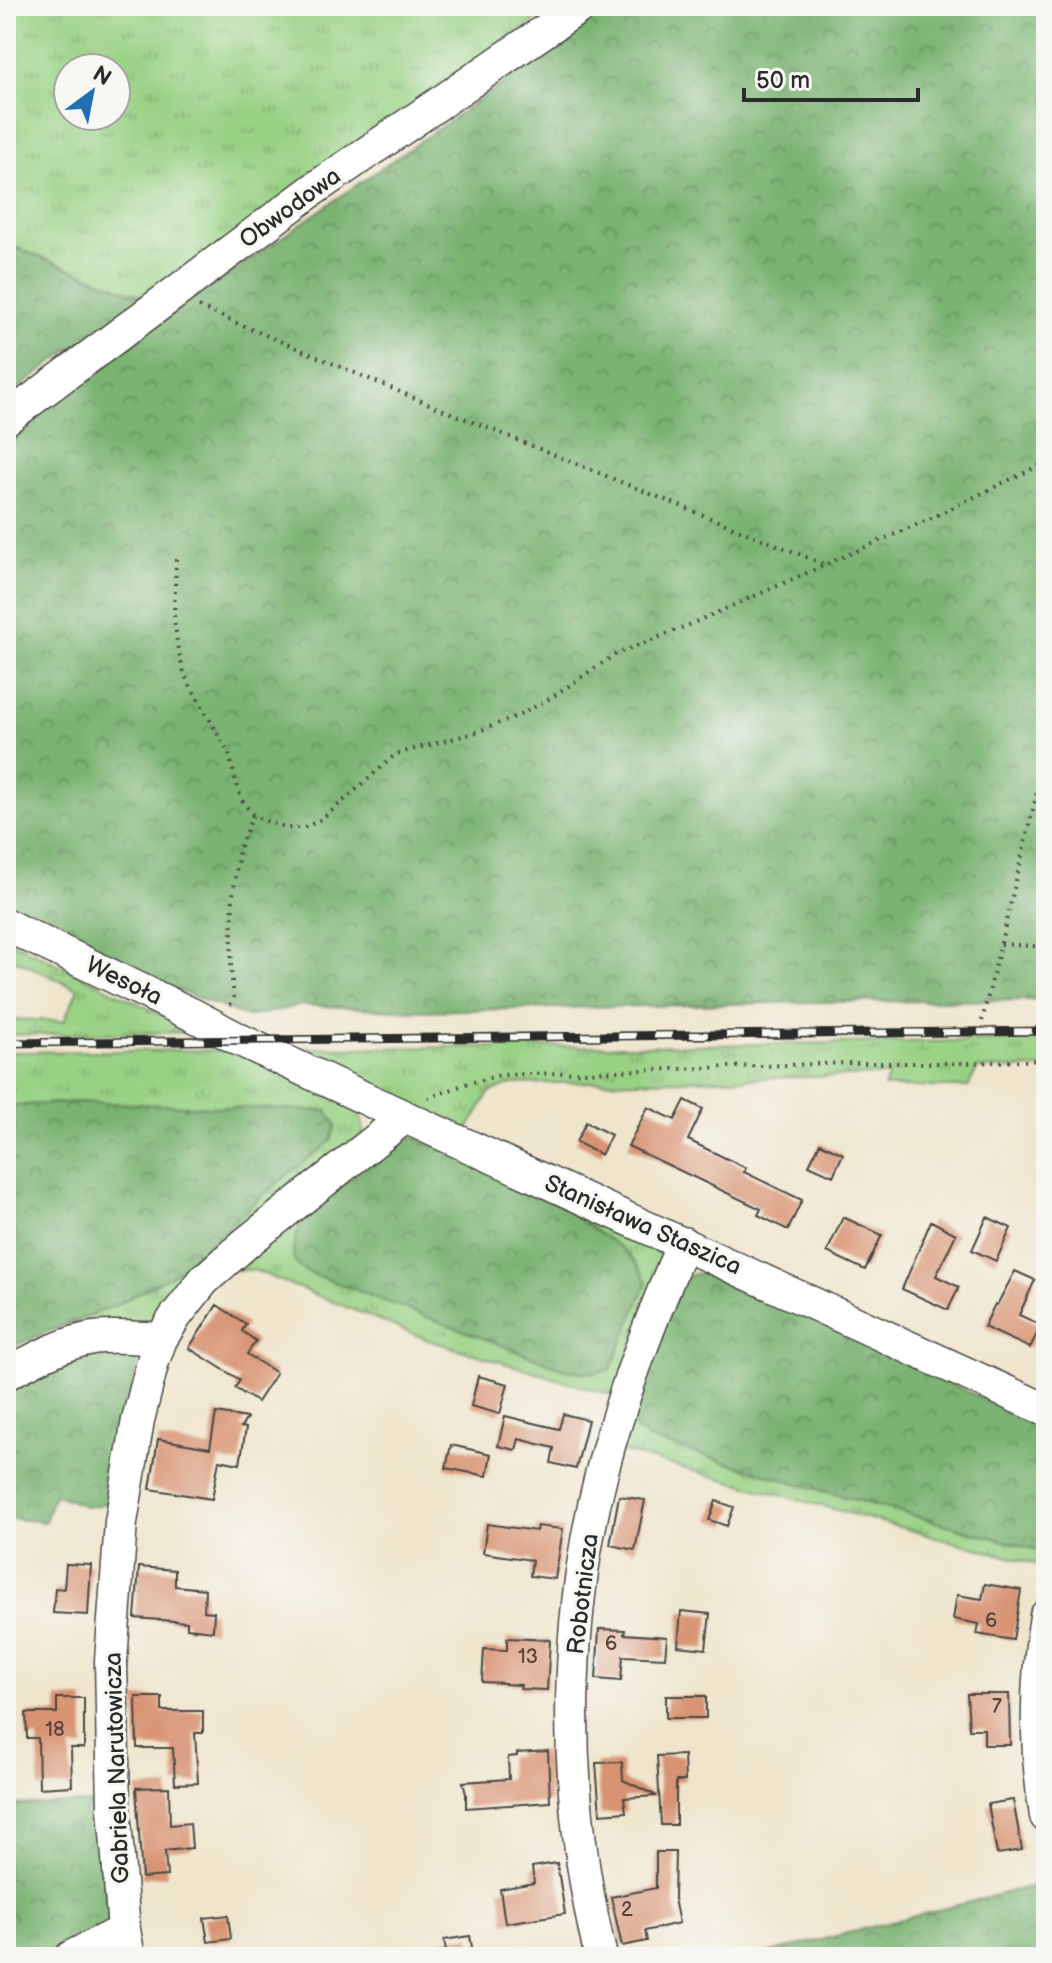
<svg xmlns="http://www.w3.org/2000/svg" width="1052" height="1963" font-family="'Balsamiq Sans',sans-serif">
	<defs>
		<pattern id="grass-tufts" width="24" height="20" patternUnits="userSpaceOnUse" patternTransform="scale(2)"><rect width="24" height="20" fill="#99d184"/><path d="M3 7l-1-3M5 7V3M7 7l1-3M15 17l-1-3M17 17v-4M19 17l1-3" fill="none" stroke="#7daa6c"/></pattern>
		<pattern id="forest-crowns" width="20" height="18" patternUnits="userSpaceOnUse" patternTransform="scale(2)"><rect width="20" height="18" fill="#7ab372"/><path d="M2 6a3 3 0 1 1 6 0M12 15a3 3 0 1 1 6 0" fill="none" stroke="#64925e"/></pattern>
	</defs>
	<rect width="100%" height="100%" fill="#f6f6f2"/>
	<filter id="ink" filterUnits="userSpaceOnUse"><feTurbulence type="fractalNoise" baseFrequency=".0125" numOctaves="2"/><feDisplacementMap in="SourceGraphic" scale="16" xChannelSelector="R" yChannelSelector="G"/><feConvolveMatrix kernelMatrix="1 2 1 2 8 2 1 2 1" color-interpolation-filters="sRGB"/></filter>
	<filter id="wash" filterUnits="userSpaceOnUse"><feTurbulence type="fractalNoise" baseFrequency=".006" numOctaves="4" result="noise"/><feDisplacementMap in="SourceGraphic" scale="32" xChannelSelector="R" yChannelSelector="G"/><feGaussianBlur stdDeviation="1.8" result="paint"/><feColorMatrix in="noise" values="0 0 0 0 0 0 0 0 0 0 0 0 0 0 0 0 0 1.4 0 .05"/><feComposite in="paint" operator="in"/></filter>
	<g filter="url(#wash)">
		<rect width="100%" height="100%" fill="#efe5cc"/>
		<path fill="url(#grass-tufts)" stroke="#627e58" stroke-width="2" fill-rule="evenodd" d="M6 6H555L146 298 6 244ZM68 68H116V116H68Z
			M6 939 197 1032 6 1035V1019L64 1021 78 989 6 955Z
			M1046 1040V1068L977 1069 968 1087H884L889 1075 511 1084 489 1093 467 1131 290 1048 638 1046Z
			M235 1050 353 1108 362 1120 364 1135 150 1322 137 1324 116 1321 68 1325 120 1303 331 1141 81 1102 6 1106V1052Z
			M566 1205 653 1247 661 1258 615 1396 431 1341 254 1270H230L310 1209C301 1227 288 1246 298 1266L628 1254 573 1215Z
			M628 1417 635 1429 649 1439 792 1482 1045 1552 1039 1565 620 1451Z"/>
		<path fill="url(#forest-crowns)" stroke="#526f4e" stroke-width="2" d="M612 6H1046V1000L816 1002 416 1011 302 1005 248 1017 159 983 6 911V436C203 286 411 151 612 6Z
			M6 244 146 298 60 357 6 398Z
			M81 1102 327 1111 336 1125 331 1141 272 1187 177 1272 120 1303 6 1349V1106Z
			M413 1137 566 1205C582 1228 611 1236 630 1256 637 1264 642 1273 647 1282L611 1369 592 1373 567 1370 305 1271 298 1266 293 1257 296 1236 310 1209 402 1140Z
			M712 1273 1046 1428 1045 1552 792 1482 649 1439 635 1429 628 1417 682 1280 693 1274Z
			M129 1349 138 1361 111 1502 87 1507 54 1494 45 1522 6 1518V1383L55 1358Z
			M95 1803 102 1805 110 1928 48 1957H6V1805Z
			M1040 1884 1046 1885V1957H754Z"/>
		<g id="blocks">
			<path fill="#d89372" d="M685 1100 703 1109 688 1140 746 1168 744 1172 802 1200 788 1230 758 1215 761 1209 628 1146 648 1107 675 1120Z
				M586 1122 611 1135 601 1155 576 1142Z
				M820 1143 843 1154 833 1176 809 1165Z
				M843 1217 882 1235 865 1270 827 1252Z
				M987 1217 1011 1228 996 1261 972 1250Z
				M931 1221 956 1234 936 1276 959 1287 948 1310 902 1289Z
				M1015 1271 1035 1280 1019 1315 1041 1325 1030 1348 984 1327 995 1304 997 1305Z
				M217 1305 246 1324 242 1331 256 1341 247 1354 276 1373 257 1402 235 1388 240 1380 189 1348Z
				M478 1376 508 1384 500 1414 471 1406Z
				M216 1413 247 1418 241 1427 246 1428 240 1464 219 1460 212 1499 150 1489 158 1439 210 1448Z
				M563 1414 588 1420 576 1469 551 1463 554 1448 519 1439 516 1450 498 1446 505 1416 559 1429Z
				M451 1445 491 1454 487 1476 446 1468Z
				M619 1496 645 1500 635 1550 610 1545Z
				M716 1501 734 1507 727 1526 709 1520Z
				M487 1524 536 1531 537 1526 563 1529 555 1579 530 1576 532 1560 483 1553Z
				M66 1564 91 1565 88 1615 53 1613 55 1588 64 1589Z
				M139 1567 175 1570V1586L205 1589 204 1611 214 1612 213 1631 187 1628V1622L135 1618Z
				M985 1584 1021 1590 1013 1640 977 1634 979 1624 953 1619 957 1595 982 1599Z
				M681 1611 710 1614 706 1649 678 1646Z
				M599 1629 625 1630 624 1634 667 1637 665 1658 623 1656 621 1681 596 1679Z
				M507 1638 550 1640 547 1690 520 1689 521 1685 505 1684V1683L482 1682 484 1649 507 1650Z
				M967 1694H1009L1010 1745H984V1729H969Z
				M666 1696H706V1718H666Z
				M136 1697H162V1711H203V1733H195L198 1783 175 1784 173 1748H137Z
				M57 1698H84V1748H71L72 1786 39 1788 38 1738H27L26 1713H57Z
				M548 1751 550 1802 466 1808V1794L463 1782 509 1779 508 1757 517 1756V1753Z
				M684 1755 685 1781H676V1825H661L657 1756Z
				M622 1762 623 1780 657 1796 624 1798 626 1812 600 1814 596 1763Z
				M169 1787 170 1825 190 1823 192 1848 165 1851 167 1876 142 1878 136 1788Z
				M1013 1800 1022 1850 997 1854 988 1804Z
				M656 1852H675L674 1899 679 1923 645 1931 647 1941 622 1946 611 1897 656 1888Z
				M557 1863 565 1914 505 1923 500 1889 534 1883 532 1867Z
				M228 1915 231 1939 208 1942 204 1918Z
				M470 1936 473 1953 447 1957 444 1940Z"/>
		</g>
	</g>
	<g filter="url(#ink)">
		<use href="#blocks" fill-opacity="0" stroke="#484743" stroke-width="2"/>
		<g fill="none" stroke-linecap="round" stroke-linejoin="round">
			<g stroke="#484743" stroke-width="35">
				<path id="minor" d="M6 419 314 189 581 6
					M6 925 193 1015 240 1040 405 1117 1046 1410
					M6 1374C33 1360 62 1343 93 1338 115 1335 139 1338 161 1339
					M1046 1616C1035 1683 1035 1749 1046 1816
					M71 1957 124 1930
					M129 1957 124 1930 114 1809 111 1661 121 1522 138 1420 153 1361 161 1339 175 1317 204 1280 246 1243 405 1117
					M601 1957C558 1779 562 1587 619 1413 637 1355 660 1299 683 1243"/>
			</g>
			<path stroke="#484743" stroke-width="4" stroke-dasharray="2 6" stroke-linecap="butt" d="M199 307 431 405 826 565
				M176 559 174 617 178 650 185 676 229 754 237 787 243 802 253 815 266 821 288 828H304L323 818 349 796 396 754 474 733 520 715 549 699 616 654 684 627 927 520 1046 462
				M1001 944 1046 947
				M230 1005 234 997 231 971 233 896 239 849 253 815
				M982 1021 1046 756
				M428 1098 466 1084 501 1075 846 1063H971L1046 1060"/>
			<use href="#minor" stroke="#fff" stroke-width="32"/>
			<g stroke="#2b2b2b" stroke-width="9">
				<path id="rail" d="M6 1043 1046 1031"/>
			</g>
			<use href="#rail" stroke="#f6f6f2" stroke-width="6" stroke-dasharray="18" stroke-linecap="butt"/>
		</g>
	</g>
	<g text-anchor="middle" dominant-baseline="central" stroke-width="6" stroke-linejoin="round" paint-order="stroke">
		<g font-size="20" fill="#56453d">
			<text x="991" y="1621">6</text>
			<text x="611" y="1644">6</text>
			<text x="528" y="1657">13</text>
			<text x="997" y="1707">7</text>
			<text x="55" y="1730">18</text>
			<text x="627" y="1910">2</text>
		</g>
		<g font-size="24" fill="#2b2b2b" stroke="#f6f6f2">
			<text transform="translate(290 208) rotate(-36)">Obwodowa</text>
			<text transform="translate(124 981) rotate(26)">Wesoła</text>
			<text transform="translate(643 1225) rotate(24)">Stanisława Staszica</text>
			<text transform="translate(583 1594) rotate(-83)">Robotnicza</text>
			<text transform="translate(117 1768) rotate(-92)">Gabriela Narutowicza</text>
		</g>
	</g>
	<rect width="1052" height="1963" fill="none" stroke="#f6f6f2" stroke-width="32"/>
	<g transform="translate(92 92) rotate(32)"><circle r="38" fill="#f6f6f2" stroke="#a5a5a2" stroke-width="2"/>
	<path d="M0-6L14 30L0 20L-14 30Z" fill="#1f6fb2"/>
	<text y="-12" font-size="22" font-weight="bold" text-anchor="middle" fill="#2b2b2b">N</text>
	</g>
	<path d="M744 88v12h174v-12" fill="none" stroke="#2b2b2b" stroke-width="4"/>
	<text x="756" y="88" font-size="24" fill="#2b2b2b" stroke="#f6f6f2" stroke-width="6" paint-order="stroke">50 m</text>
</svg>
